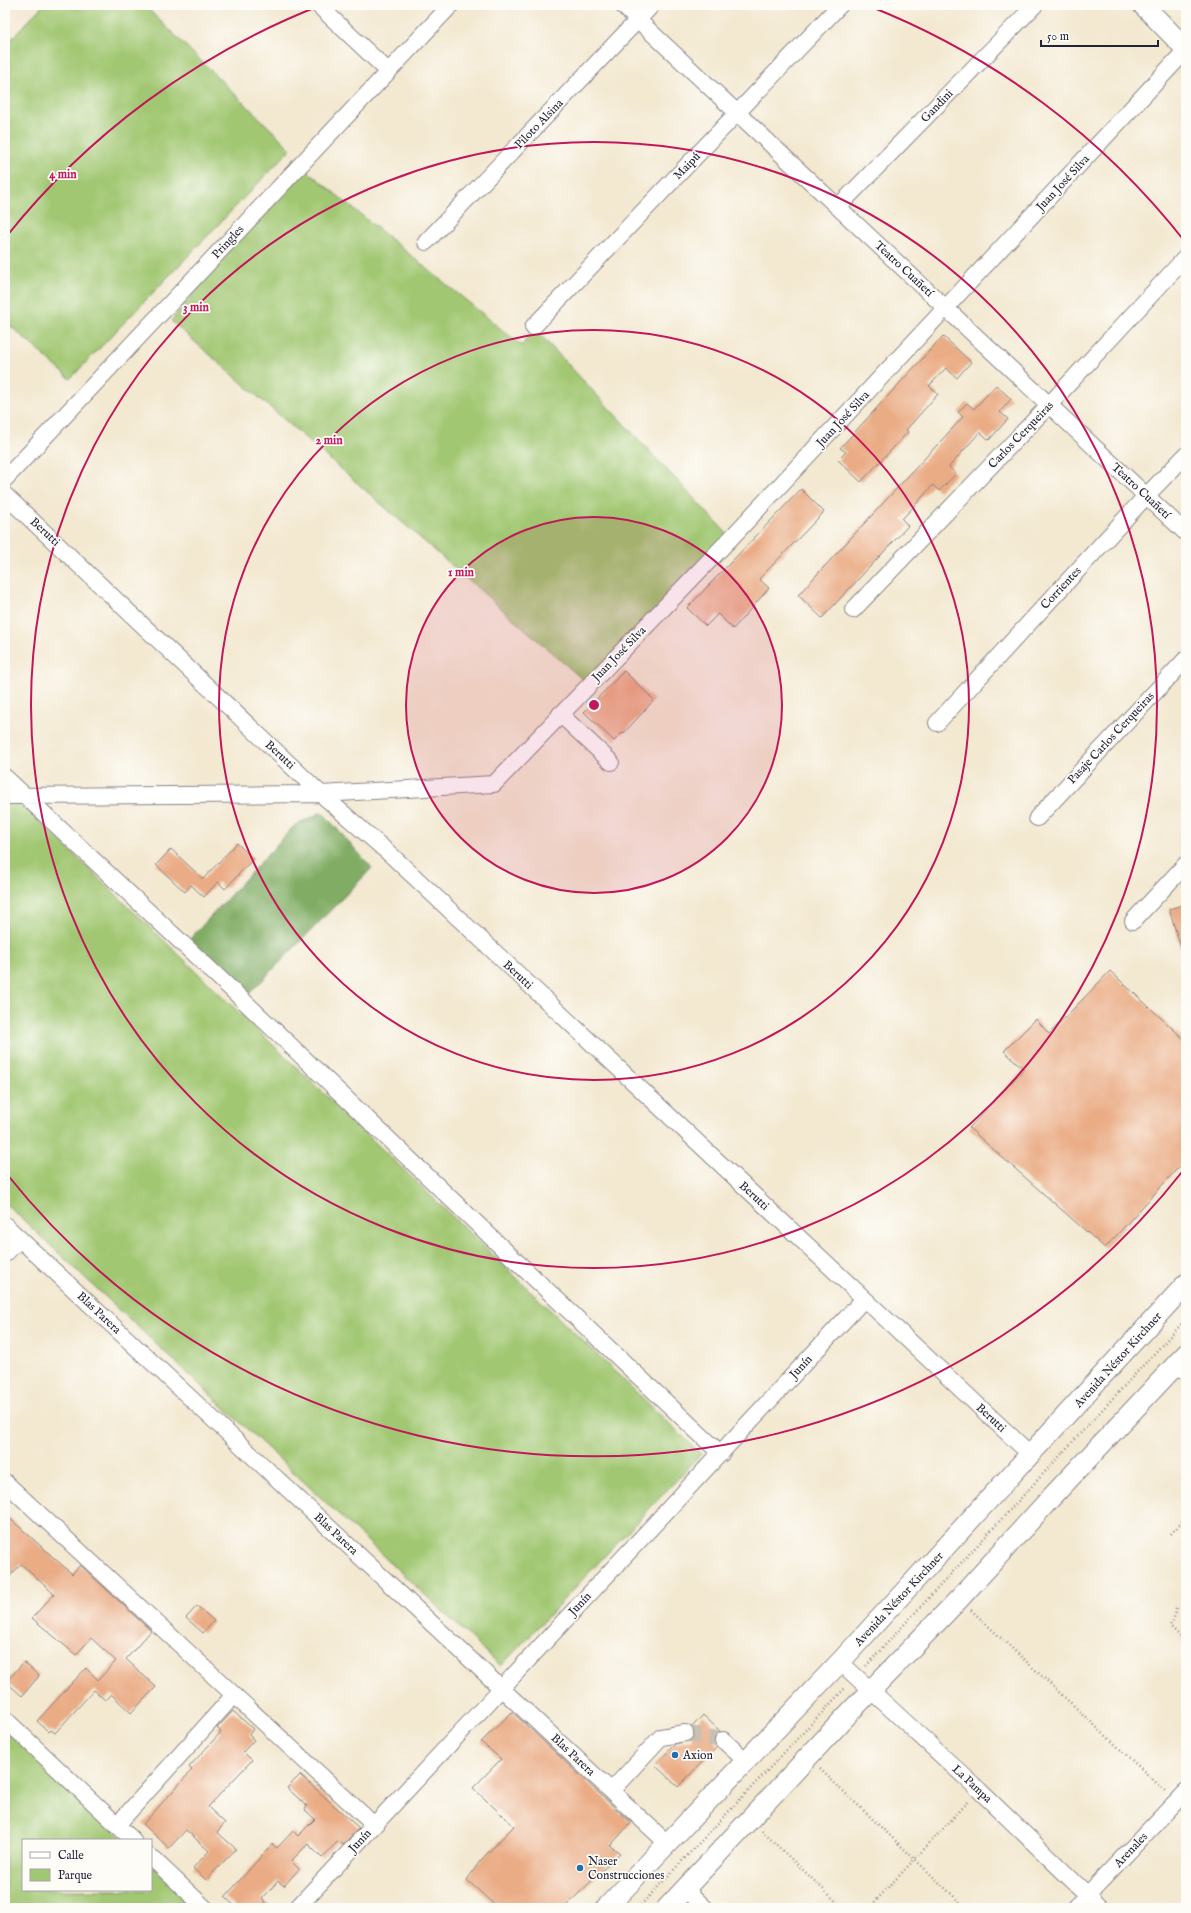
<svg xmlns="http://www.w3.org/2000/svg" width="1191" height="1913" font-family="'IM FELL English',serif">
	<rect width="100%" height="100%" fill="#fdfcf7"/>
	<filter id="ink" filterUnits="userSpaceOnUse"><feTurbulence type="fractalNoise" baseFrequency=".025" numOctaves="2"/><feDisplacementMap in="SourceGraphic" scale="8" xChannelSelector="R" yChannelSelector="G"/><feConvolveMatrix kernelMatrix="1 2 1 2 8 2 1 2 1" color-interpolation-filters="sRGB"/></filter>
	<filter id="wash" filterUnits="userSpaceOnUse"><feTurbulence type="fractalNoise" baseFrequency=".012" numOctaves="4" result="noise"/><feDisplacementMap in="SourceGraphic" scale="16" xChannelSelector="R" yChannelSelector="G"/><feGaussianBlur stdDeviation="0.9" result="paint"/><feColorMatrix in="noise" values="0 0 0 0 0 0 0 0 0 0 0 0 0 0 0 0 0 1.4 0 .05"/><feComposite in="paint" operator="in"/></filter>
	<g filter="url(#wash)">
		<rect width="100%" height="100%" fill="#f3e8d0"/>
		<path fill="#a1c772" stroke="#627456" d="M43 5H144L291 149 70 379 5 321V46Z
			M300 165 522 346 533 327 731 538 589 685 171 321Z
			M5 802H19L701 1454 501 1666 5 1203Z
			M5 1727 125 1840H23V1890H151V1864L197 1908H5Z"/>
		<path fill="#80ac64" stroke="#516750" d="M322 812 372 868 248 995 190 939 294 826Z"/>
		<g id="blocks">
			<path fill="#eaac85" d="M943 336 971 362 957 378 946 368 929 386 938 394 906 430 908 432 861 482 838 460 846 452 840 448Z
				M996 385 1011 399 1000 412 1008 419 989 440 980 432 949 467 956 474 939 491 933 485 917 503 902 519 908 526 822 618 798 595 963 417 958 412 967 403 974 409Z
				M801 489 824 512 759 579 769 588 733 629 718 614 706 626 687 608Z
				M624 671 654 700 623 734 622 733 614 741 584 712Z
				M237 843 253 859 225 889 218 882 204 897 191 885 185 892 156 865 171 849 203 879Z
				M1186 904V954H1183L1169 909Z
				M1110 971 1186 1041V1159L1105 1248 969 1128 1024 1069 1004 1051 1036 1019 1049 1034Z
				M5 1514 72 1574 80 1565 151 1631 126 1659 156 1687 131 1713 111 1694 105 1700 94 1690 55 1733 51 1730 49 1732 37 1721 86 1668 98 1680 116 1661 91 1638 76 1655 32 1618 54 1594 21 1564 5 1582Z
				M197 1606 214 1621 203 1633 186 1618Z
				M24 1662 39 1676 22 1696 6 1682Z
				M233 1711 253 1729 249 1735 254 1740 243 1752 252 1760 208 1807 225 1823 217 1832 236 1849 206 1880 193 1868 209 1851 186 1830 169 1848 143 1824 192 1770 189 1767 221 1732 217 1728Z
				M512 1712 631 1823 610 1846 620 1853 564 1908H498L467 1880 480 1861 514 1826 473 1788 501 1759 481 1742Z
				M703 1715 720 1731 714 1738 717 1747 678 1787 655 1765 675 1744 691 1740 694 1732 692 1727Z
				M300 1775 359 1828 343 1845 338 1841 322 1858 308 1844 291 1861 299 1869 284 1886 278 1881 262 1899 272 1908H237L225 1897 272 1844 277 1848 293 1831 298 1836 315 1819 305 1810 307 1806 287 1788Z"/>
		</g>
	</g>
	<g filter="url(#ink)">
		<use href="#blocks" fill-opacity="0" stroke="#8a8586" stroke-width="1"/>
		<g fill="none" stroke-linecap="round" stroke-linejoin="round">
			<path stroke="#c9c0b2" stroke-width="16" stroke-dasharray="16 8" stroke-linecap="butt" d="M685 1733 723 1740"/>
			<g stroke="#8a8586" stroke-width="18">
				<path id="minor" d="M318 5 388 71
					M622 5 1186 533
					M838 207 1035 5
					M426 242 652 5
					M533 327 840 5
					M5 479 451 5
					M5 495 321 794 391 855 1031 1455
					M853 610 1049 405 1186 257
					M560 714 611 762
					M937 723 1146 496 1186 455
					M5 777 246 1003 515 1260 721 1454
					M5 796 321 794 494 784 731 538 1186 50
					M1037 818 1186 659
					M1133 921 1186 864
					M5 1225 667 1843
					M5 1254 20 1239
					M1177 1364 1186 1372
					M5 1482 374 1825
					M840 1662 979 1790 1101 1908
					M5 1719 133 1840
					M723 1740 745 1760
					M612 1790 661 1737 685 1733
					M117 1825 234 1695
					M151 1857 205 1908
					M685 1889 705 1908
					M297 1908 864 1299
					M1075 1908 1186 1791"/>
			</g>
			<g stroke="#8a8586" stroke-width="22">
				<path id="major" d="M1143 5 1186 49
					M606 1908 840 1662 1186 1284
					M667 1908 851 1711 959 1599 1048 1501 1186 1354"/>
			</g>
			<path stroke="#8a8586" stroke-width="2.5" stroke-dasharray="1 3" stroke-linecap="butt" d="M1171 1534 1186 1517
				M1176 1609 1170 1626 1186 1642
				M971 1610 1165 1791
				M866 1666 1186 1319
				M820 1769 966 1908
				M762 1831 843 1908
				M638 1908 846 1687
				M869 1908 969 1801"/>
			<use href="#minor" stroke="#fff" stroke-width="16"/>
			<use href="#major" stroke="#fff" stroke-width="20"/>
		</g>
	</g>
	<circle cx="594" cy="705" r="188" fill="#c2185b" fill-opacity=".12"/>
	<g fill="none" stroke="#c2185b" stroke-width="2">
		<circle cx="594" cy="705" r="188"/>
		<circle cx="594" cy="705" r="375"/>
		<circle cx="594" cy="705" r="563"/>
		<path d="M1186 1167A751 751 0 0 1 6 1173M6 237A751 751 0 0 1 319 6M869 6A751 751 0 0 1 1186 243"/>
	</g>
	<g fill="#1f6fb2" stroke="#fdfcf7" stroke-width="1.5">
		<circle cx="675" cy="1755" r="4"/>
		<circle cx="580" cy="1868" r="4"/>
	</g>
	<g text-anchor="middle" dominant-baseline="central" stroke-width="3.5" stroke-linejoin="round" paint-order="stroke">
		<g font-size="12" fill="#22223b" stroke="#fdfcf7">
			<text transform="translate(937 106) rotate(-46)">Gandini</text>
			<text transform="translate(539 124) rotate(-46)">Piloto Alsina</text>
			<text transform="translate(687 166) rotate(-46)">Maipú</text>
			<text transform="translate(1063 183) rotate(-47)">Juan José Silva</text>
			<text transform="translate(228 242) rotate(-47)">Pringles</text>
			<text transform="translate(904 269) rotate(43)">Teatro Cuañetí</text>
			<text transform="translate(843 419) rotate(-47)">Juan José Silva</text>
			<text transform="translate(1021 435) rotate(-46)">Carlos Cerqueiras</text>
			<text transform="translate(1141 491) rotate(43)">Teatro Cuañetí</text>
			<text transform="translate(45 532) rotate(43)">Berutti</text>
			<text transform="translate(1061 588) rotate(-47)">Corrientes</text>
			<text transform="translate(619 654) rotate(-46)">Juan José Silva</text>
			<text transform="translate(1111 738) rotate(-47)">Pasaje Carlos Cerqueiras</text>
			<text transform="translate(280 755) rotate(43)">Berutti</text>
			<text transform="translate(518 975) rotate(43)">Berutti</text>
			<text transform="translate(754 1196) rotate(43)">Berutti</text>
			<text transform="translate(99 1313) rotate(43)">Blas Parera</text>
			<text transform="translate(1118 1360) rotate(-48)">Avenida Néstor Kirchner</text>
			<text transform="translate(801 1367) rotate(-47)">Junín</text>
			<text transform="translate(991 1418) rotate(43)">Berutti</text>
			<text transform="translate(336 1534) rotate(43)">Blas Parera</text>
			<text transform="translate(899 1599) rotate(-47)">Avenida Néstor Kirchner</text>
			<text transform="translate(580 1604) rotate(-47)">Junín</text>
			<text transform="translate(573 1755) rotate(43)">Blas Parera</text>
			<text transform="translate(972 1784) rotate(43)">La Pampa</text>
			<text transform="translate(360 1841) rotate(-47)">Junín</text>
			<text transform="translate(1131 1850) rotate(-47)">Arenales</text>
		</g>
		<g font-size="12" fill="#22223b" stroke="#fdfcf7" text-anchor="start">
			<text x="683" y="1755">Axion</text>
			<text x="588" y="1861">Naser<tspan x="588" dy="14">Construcciones</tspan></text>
		</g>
	</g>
	<circle cx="594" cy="705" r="6" fill="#c2185b" stroke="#fdfcf7" stroke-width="2"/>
	<g font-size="12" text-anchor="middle" font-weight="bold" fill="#c2185b" stroke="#fdfcf7" stroke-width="3.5" stroke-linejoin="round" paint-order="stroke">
		<text x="63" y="178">4 min</text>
		<text x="196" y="311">3 min</text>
		<text x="329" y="444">2 min</text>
		<text x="461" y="576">1 min</text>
	</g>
	<rect width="1191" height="1913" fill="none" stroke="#fdfcf7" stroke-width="20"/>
	<rect x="22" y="1839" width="130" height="52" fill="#fdfcf7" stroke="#a5a5ac"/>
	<rect x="30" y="1852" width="20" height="6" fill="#ffffff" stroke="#a5a5ac"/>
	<text x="58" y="1859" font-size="12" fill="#22223b">Calle</text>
	<rect x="30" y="1869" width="20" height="12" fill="#a1c772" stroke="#a5a5ac"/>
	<text x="58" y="1879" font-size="12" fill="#22223b">Parque</text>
	<path d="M1041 40v6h117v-6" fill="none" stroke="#22223b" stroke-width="2"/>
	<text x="1047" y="40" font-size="12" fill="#22223b" stroke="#fdfcf7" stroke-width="3" paint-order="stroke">50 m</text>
</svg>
